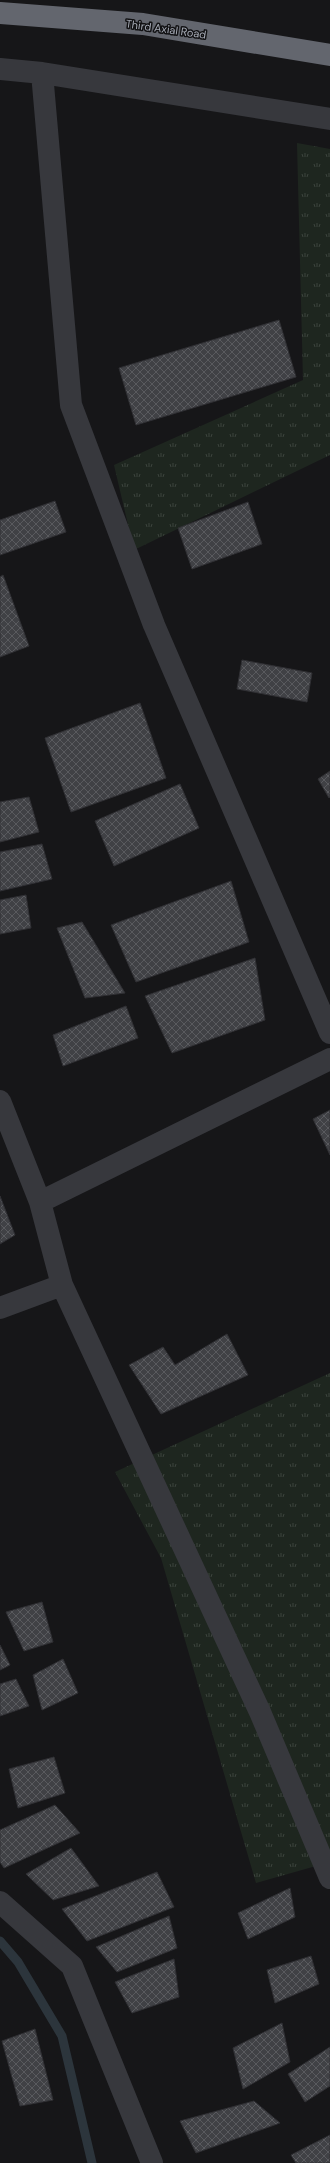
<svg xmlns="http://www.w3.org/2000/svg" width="330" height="2163" font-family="'DM Sans',sans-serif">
	<defs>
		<pattern id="grass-tufts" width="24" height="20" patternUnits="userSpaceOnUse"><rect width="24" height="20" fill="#1e261f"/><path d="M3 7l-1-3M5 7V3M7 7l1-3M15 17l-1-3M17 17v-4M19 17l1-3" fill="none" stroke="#3c433d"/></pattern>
		<pattern id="building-cross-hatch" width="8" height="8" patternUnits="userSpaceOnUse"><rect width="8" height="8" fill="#404145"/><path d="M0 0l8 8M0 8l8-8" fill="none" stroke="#595a5e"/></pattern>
	</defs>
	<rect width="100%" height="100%" fill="#161618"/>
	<path fill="url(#grass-tufts)" d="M297 143 330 149V455L134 550 114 465 303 380Z
		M330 1373V1862L256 1883 161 1558 115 1472Z"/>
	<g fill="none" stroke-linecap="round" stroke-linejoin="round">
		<path stroke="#2c353c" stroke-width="9" d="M0 1941 18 1962 62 2036 92 2163"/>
	</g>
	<path fill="url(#building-cross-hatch)" stroke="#303034" d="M279 320 296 377 136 425 119 368Z
		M55 501 66 532 0 555V520Z
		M248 502 262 544 192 569 178 528Z
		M3 575 29 646 0 657V577Z
		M242 660 312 673 307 702 237 689Z
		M140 703 166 778 71 812 45 738Z
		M330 771V797L329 798 318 779Z
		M180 784 199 828 114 866 95 821Z
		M29 797 39 832 0 842V802Z
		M42 844 52 879 0 891V852Z
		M231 881 249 942 136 982 111 925Z
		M26 895 31 928 0 934V900Z
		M82 922 125 993 85 998 57 928Z
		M255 958 265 1020 172 1053 145 996Z
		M126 1006 138 1038 63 1066 53 1035Z
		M330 1110V1155L313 1119Z
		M0 1196 15 1235 0 1244Z
		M227 1334 248 1375 161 1414 129 1365 163 1347 175 1365Z
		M42 1602 53 1642 24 1651 6 1612Z
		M0 1645 10 1665 0 1670Z
		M63 1659 78 1693 42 1710 33 1675Z
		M16 1679 29 1706 0 1716V1684Z
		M54 1757 65 1793 18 1808 9 1769Z
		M55 1805 80 1833 4 1868 0 1862V1830Z
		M71 1848 99 1886 53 1900 26 1874Z
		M157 1872 174 1907 87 1941 62 1909Z
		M290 1888 295 1917 248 1939 238 1913Z
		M169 1916 177 1948 117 1972 96 1947Z
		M311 1956 319 1984 275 2003 267 1970Z
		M174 1959 179 1997 132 2013 115 1982Z
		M282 2023 290 2062 243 2089 233 2048Z
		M35 2029 53 2100 20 2106 2 2041Z
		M330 2047V2086L305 2102 288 2074Z
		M254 2101 280 2123 196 2153 180 2121Z
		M330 2135V2163H296L291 2155Z"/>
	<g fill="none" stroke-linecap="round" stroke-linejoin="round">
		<path stroke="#37383d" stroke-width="22" d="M0 69 42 73 330 119
			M42 73 71 405 154 625 330 1033
			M0 1101 40 1202 62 1285 260 1712 330 1878
			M40 1202 330 1059
			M0 1308 62 1285
			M0 1902 72 1966 152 2163"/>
		<path stroke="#63666e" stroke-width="22" d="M0 13 143 24 330 55"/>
	</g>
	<g text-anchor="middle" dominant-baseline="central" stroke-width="3" stroke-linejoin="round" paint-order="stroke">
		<g font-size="11" fill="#a8adb8" stroke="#111113">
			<text transform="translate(166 29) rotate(8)">Third Axial Road</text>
		</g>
	</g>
</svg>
